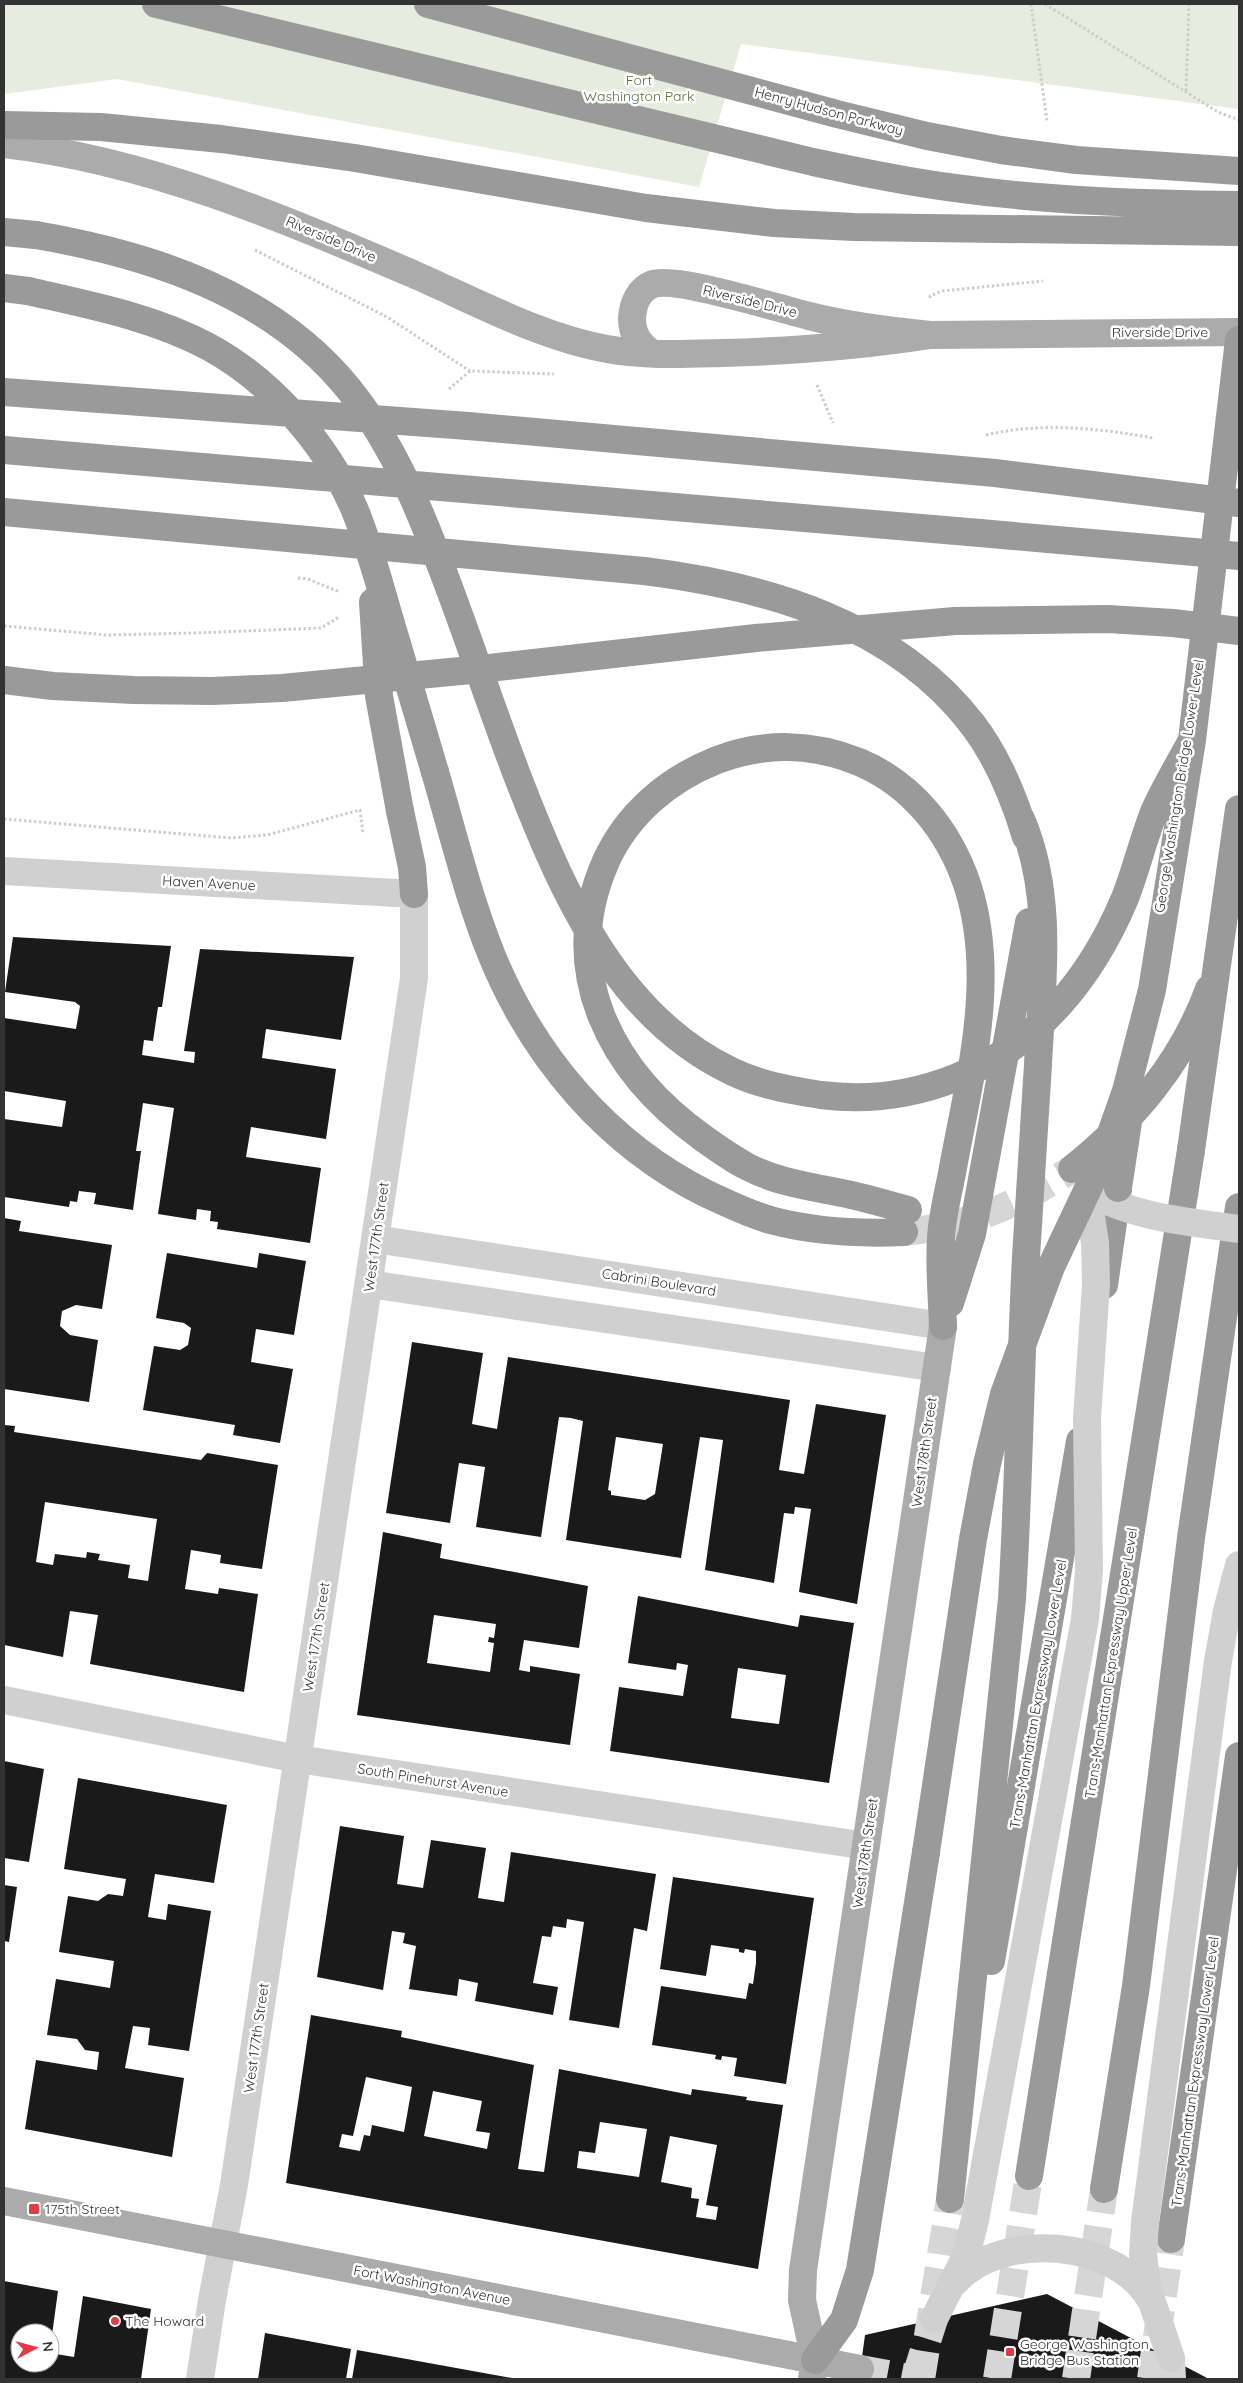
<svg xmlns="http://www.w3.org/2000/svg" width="1243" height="2383" font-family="Quicksand,sans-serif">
	<rect width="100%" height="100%" fill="#fff"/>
	<path fill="#e6ecdf" d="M4 4H1239V109L741 44 699 187 117 79 4 94Z"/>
	<path fill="#1a1a1a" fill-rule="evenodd" d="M13 937 171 946 162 1007H158L153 1041 144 1040 142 1055 194 1063 195 1052 184 1051 200 949 354 957 341 1040 266 1029 262 1058 336 1069 326 1139 251 1127 246 1157 321 1168 310 1243 217 1229 218 1222 210 1221 211 1211 197 1209 196 1220 158 1214 174 1108 143 1103 136 1151H141L133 1210 94 1204 96 1193 79 1191 77 1202 70 1201 69 1207 4 1197V1119L62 1127 66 1101 4 1091V1018L76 1029 80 1006 75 1002 5 992Z
		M4 1218 21 1221 19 1231 112 1245 102 1309 76 1305 62 1311 60 1326 70 1335 98 1340 89 1402 4 1389Z
		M167 1253 257 1268 259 1253 306 1261 294 1335 256 1329 251 1362 293 1369 280 1443 233 1435 235 1425 143 1410 154 1346 180 1350 188 1345 191 1328 184 1323 156 1318Z
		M412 1342 483 1353 472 1424 497 1429 508 1357 790 1400 779 1470 804 1474 816 1404 886 1415 857 1604 799 1592 811 1509 795 1507 794 1514 784 1513 774 1583 705 1570 723 1440 700 1437 681 1558 566 1540 583 1421 571 1418 559 1417 541 1537 476 1527 485 1467 459 1463 450 1523 386 1513ZM616 1437 663 1444 655 1494 645 1500 611 1495V1491L608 1490Z
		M4 1425 15 1426 14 1432 201 1460 207 1453 278 1465 262 1569 220 1563 221 1555 191 1550 185 1589 218 1594 219 1588 258 1594 244 1692 90 1664 98 1615 70 1611 63 1657 4 1645ZM45 1502 157 1519 148 1581 128 1578 130 1565 98 1560 100 1554 87 1552 86 1558 55 1554 53 1565 36 1562Z
		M383 1532 442 1544 440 1558 588 1586 579 1648 524 1640 519 1670 530 1672V1666L580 1674 570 1745 357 1715ZM434 1615 496 1624 494 1638 489 1637 488 1642 494 1643 490 1672 427 1663Z
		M638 1596 798 1627 800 1615 854 1623 829 1783 610 1751 619 1687 683 1696 688 1665 677 1663 676 1670 628 1663ZM738 1668 786 1675 779 1724 731 1718Z
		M4 1761 44 1769 29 1862 4 1858Z
		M78 1778 227 1805 214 1883 155 1874 148 1917 166 1920 168 1904 211 1911 189 2051 148 2045 150 2028 133 2026 125 2068 184 2078 172 2157 25 2129 36 2060 97 2070 99 2052 85 2050 77 2039 47 2035 56 1979 110 1988 114 1961 59 1952 68 1896 98 1901 108 1894 123 1896 126 1879 64 1869Z
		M340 1826 404 1836 397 1884 423 1888 431 1840 486 1848 478 1898 504 1902 511 1852 656 1874 647 1931 634 1928 619 2028 569 2020 584 1922 567 1919 566 1928 553 1926 551 1937 542 1936 533 1983 558 1987 553 2015 475 2001 478 1983 459 1979 457 1996 409 1989 416 1946 403 1943 405 1933 392 1931 383 1990 317 1977Z
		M673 1877 814 1898 786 2084 734 2076 737 2058 722 2056 721 2060 715 2059 716 2055 652 2045 661 1986 746 1999 749 1983 753 1984 756 1963V1951L745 1949 744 1953 739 1952V1949L711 1945 706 1976 660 1969Z
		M4 1885 17 1887 9 1942 4 1941Z
		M311 2015 402 2031 401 2037 534 2065 518 2169 544 2172 559 2069 691 2095 692 2089 747 2097 746 2100 783 2105 758 2269 286 2183ZM366 2077 412 2087 404 2132 372 2125 370 2136 364 2135 360 2151 339 2147 342 2134 353 2136ZM433 2091 482 2101 476 2131 490 2133 487 2149 424 2136ZM600 2122 647 2129 639 2177 577 2168 579 2151 595 2153ZM670 2136 717 2145 706 2205 718 2207 716 2220 696 2217 699 2199 691 2198 692 2188 661 2182Z
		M4 2281 58 2291 52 2335 50 2333H20V2363H50V2353L74 2357 83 2296 151 2309 141 2379H4Z
		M1047 2294 1209 2379H859L865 2335Z
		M265 2333 351 2349 346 2379H258Z
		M357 2350 512 2378V2379H352Z"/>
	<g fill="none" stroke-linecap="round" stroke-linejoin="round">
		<path stroke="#d6d6d6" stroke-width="28" stroke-dasharray="28 14" stroke-linecap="butt" d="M1171 2358 1172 2379
			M915 2379 934 2319"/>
		<path stroke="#d6d6d6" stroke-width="28" stroke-dasharray="28 14" stroke-linecap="butt" d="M860 2369 914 2379"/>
		<path stroke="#d6d6d6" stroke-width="28" stroke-dasharray="28 14" stroke-linecap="butt" d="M904 1232C972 1225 1015 1206 1072 1169
			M921 2379 950 2199
			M997 2379 1029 2176
			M1076 2379 1104 2189
			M1151 2379 1171 2239"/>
		<path stroke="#cdcdcd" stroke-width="3" stroke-dasharray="2.5 2.5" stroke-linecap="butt" d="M1031 4 1047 121
			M1045 4 1218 112 1239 120
			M1186 91 1189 4
			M255 250 387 317 470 371
			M930 298V296L942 291 1043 281
			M817 385 833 423
			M449 389 470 371 554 374
			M986 435C1042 422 1097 428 1153 438
			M298 578 308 579 337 591V593
			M4 626 107 635 195 633 321 628 339 617
			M4 819 231 838 267 835 360 810 363 834"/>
		<path stroke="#d0d0d0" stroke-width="28" d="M4 871 414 894V978L234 2185 212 2300 200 2379
			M375 1239 943 1326
			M369 1284 937 1368
			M4 1700 298 1759 866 1846"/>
		<path stroke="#ababab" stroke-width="28" d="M4 144C147 160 282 218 413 274 475 301 540 337 607 349 645 356 685 354 723 353 794 351 860 346 930 335
			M651 353C638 343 632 334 632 318 633 304 639 289 653 284 678 276 779 309 809 316 849 326 889 331 930 335L1239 332
			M4 2201 860 2369
			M812 2379 815 2360 802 2300 803 2270 943 1326"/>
		<path stroke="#9a9a9a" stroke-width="28" d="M156 4 813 162C860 172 907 182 955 188 1049 201 1144 204 1239 205
			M428 4 837 114 927 136 1001 150 1076 160 1239 171
			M4 125 101 127 221 139 355 158 646 208 774 223 854 227 1239 232
			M4 232 36 235
			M4 288 28 291
			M468 426 995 473 1239 503
			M980 533 1239 556
			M4 680 53 686 134 690 212 691 282 688 471 670 756 638 955 621 1108 619 1173 623 1239 631
			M973 725C998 758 1014 797 1026 837
			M435 772C453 833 468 897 492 956 534 1058 608 1145 707 1194 729 1204 750 1215 774 1221 817 1232 860 1234 904 1232
			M400 811 412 867 414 894
			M1072 1169C1133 1120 1182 1063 1209 989
			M908 1210C889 1205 870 1199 851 1195 815 1187 780 1184 746 1166 731 1158 717 1148 703 1138 611 1072 557 972 606 861 628 813 669 779 717 760 763 742 813 743 859 762 912 784 949 831 967 884 998 978 969 1079 952 1173 948 1194 942 1217 941 1238 939 1267 942 1297 943 1326
			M1104 1285 1118 1188
			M950 1303 972 1234 1029 922
			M991 1961 1080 1441
			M1029 2176 1191 1150
			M1104 2189 1136 1986 1191 1538 1239 1207
			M950 2199 1012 1599C1019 1485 1020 1371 1026 1257 1030 1193 1034 1128 1038 1064 1042 983 1054 895 1021 819
			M1171 2239 1239 1756
			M815 2360 844 2320 860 2270 926 1852"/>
		<path stroke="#d0d0d0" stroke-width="28" d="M1087 1191C1135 1218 1185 1221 1239 1229
			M956 2281C1002 2231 1115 2239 1150 2299
			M934 2319 966 2256 975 2220 1085 1619 1089 1571 1087 1418 1096 1284 1095 1243 1087 1191
			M1171 2358 1147 2287 1143 2255 1145 2222 1218 1661 1227 1611 1239 1565"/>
		<path stroke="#9a9a9a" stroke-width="28" d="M36 235C152 255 271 294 348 388 396 447 424 520 450 590 485 684 515 780 557 871 596 954 648 1032 733 1072 760 1085 791 1090 821 1095 867 1101 912 1095 955 1078 1036 1047 1092 977 1125 898 1136 870 1143 840 1154 812 1165 787 1180 763 1192 740
			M28 291C89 305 153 317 209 347 271 381 326 443 354 508 370 546 380 587 392 627 406 675 421 724 435 772
			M4 392 468 426
			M4 450 980 533
			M4 512 644 571C766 586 895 623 973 725
			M373 602 379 696 400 811
			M1191 1150 1239 809
			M1118 1188 1128 1122
			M926 1852 973 1539 987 1464 1004 1394 1051 1267 1102 1159 1126 1091 1152 990 1192 740 1239 340"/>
	</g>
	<g fill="#e63946" stroke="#fff" stroke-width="2">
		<rect x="28" y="2203" width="12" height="12" rx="2.5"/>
		<circle cx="115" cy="2321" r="5"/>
		<rect x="1005" y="2347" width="10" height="10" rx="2.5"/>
	</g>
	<g text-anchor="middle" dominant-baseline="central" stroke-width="5" stroke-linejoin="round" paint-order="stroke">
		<g font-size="14" fill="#56703f" stroke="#fff">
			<text x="639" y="80">Fort<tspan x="639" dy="16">Washington Park</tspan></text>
		</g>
		<g font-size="14" fill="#333" stroke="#fff">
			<text transform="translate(829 111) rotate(15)">Henry Hudson Parkway</text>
			<text transform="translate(331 239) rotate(23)">Riverside Drive</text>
			<text transform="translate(750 301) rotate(14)">Riverside Drive</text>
			<text x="1160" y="332">Riverside Drive</text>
			<text transform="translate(1179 786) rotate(-81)">George Washington Bridge Lower Level</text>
			<text transform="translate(209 883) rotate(3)">Haven Avenue</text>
			<text transform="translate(376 1237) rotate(-82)">West 177th Street</text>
			<text transform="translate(659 1282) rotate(9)">Cabrini Boulevard</text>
			<text transform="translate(924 1452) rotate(-82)">West 178th Street</text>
			<text transform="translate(316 1637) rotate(-81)">West 177th Street</text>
			<text transform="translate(1111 1663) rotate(-81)">Trans-Manhattan Expressway Upper Level</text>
			<text transform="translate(1038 1694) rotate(-80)">Trans-Manhattan Expressway Lower Level</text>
			<text transform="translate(433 1780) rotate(9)">South Pinehurst Avenue</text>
			<text transform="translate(865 1853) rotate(-82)">West 178th Street</text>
			<text transform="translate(256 2038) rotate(-82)">West 177th Street</text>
			<text transform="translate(1195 2072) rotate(-82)">Trans-Manhattan Expressway Lower Level</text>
			<text transform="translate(432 2285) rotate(11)">Fort Washington Avenue</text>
		</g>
		<g font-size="14" fill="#333" stroke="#fff" text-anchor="start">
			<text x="45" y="2209">175th Street</text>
			<text x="125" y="2321">The Howard</text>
			<text x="1020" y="2344">George Washington<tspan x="1020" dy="16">Bridge Bus Station</tspan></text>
		</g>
	</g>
	<rect width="1243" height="2383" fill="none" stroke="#333333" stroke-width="10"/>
	<g transform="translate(35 2348) rotate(84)"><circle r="24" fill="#ffffff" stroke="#adadad"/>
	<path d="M0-4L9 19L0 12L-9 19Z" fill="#e63946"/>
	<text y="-8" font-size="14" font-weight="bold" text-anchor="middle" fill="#333333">N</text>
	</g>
</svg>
